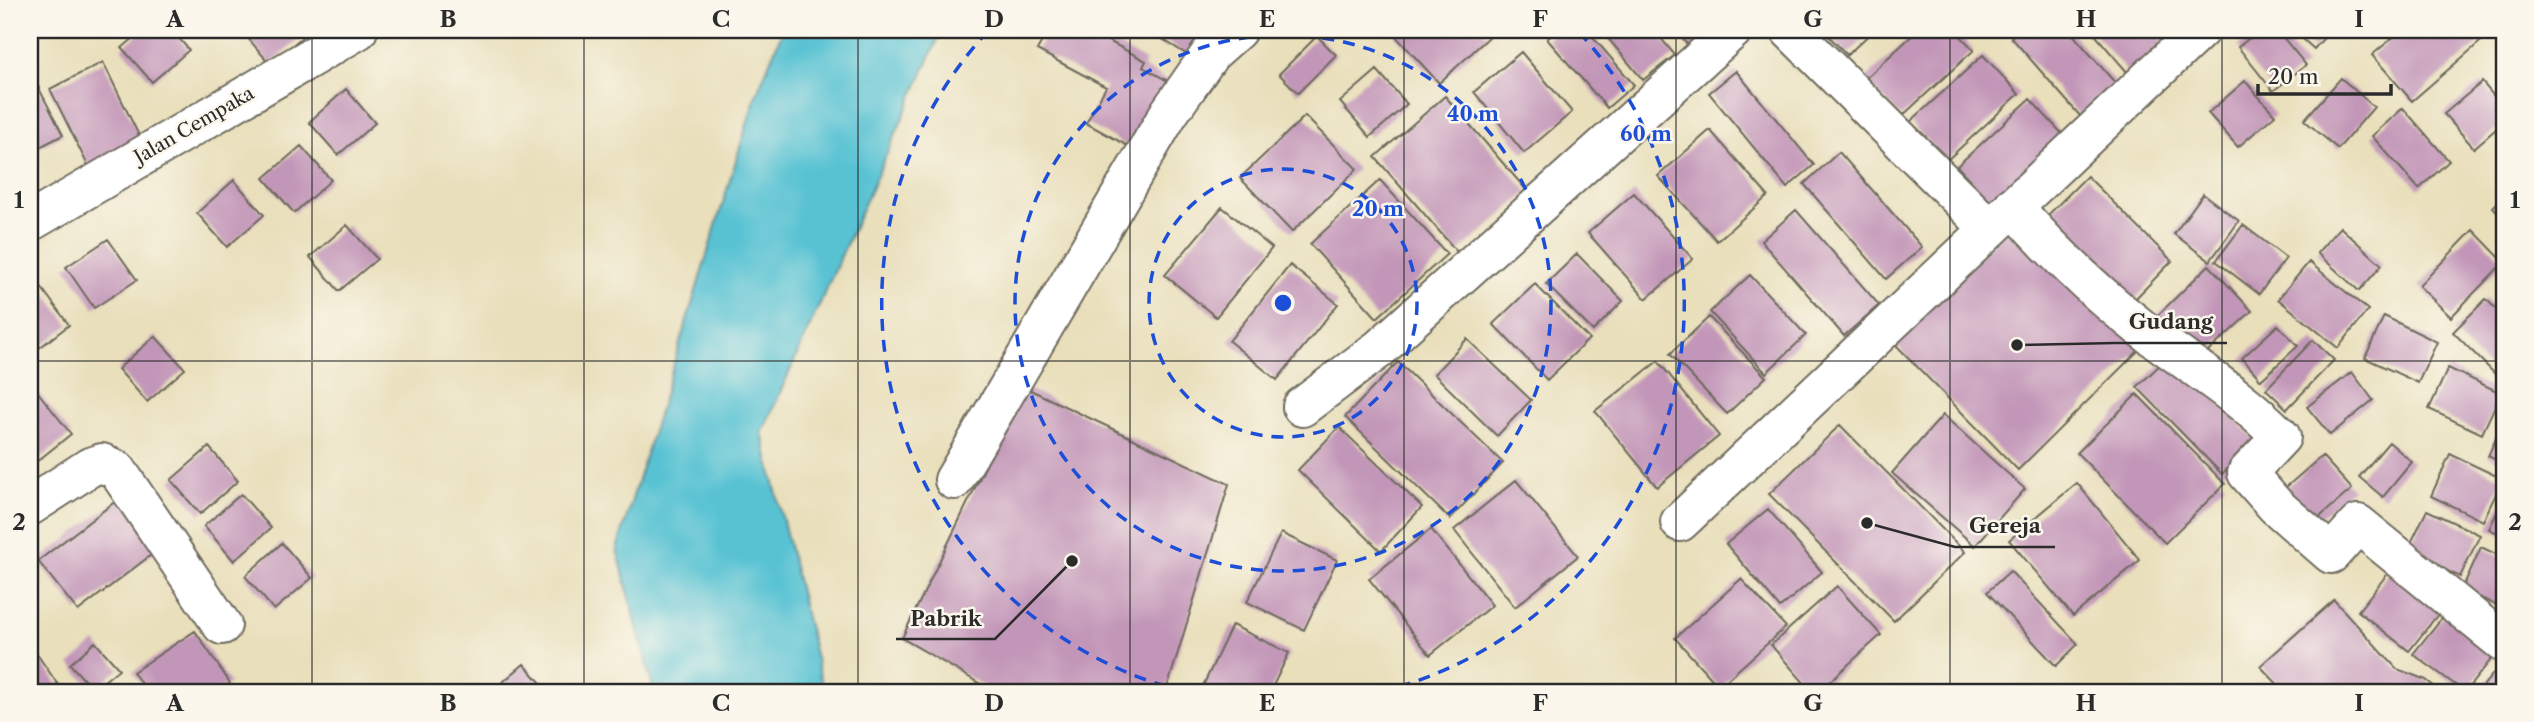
<svg xmlns="http://www.w3.org/2000/svg" width="2534" height="722" font-family="'Libre Caslon Text',serif">
	<rect width="100%" height="100%" fill="#fbf7ec"/>
	<filter id="ink" filterUnits="userSpaceOnUse"><feTurbulence type="fractalNoise" baseFrequency=".0143" numOctaves="2"/><feDisplacementMap in="SourceGraphic" scale="14" xChannelSelector="R" yChannelSelector="G"/><feConvolveMatrix kernelMatrix="1 2 1 2 8 2 1 2 1" color-interpolation-filters="sRGB"/></filter>
	<filter id="wash" filterUnits="userSpaceOnUse"><feTurbulence type="fractalNoise" baseFrequency=".00686" numOctaves="4" result="noise"/><feDisplacementMap in="SourceGraphic" scale="28" xChannelSelector="R" yChannelSelector="G"/><feGaussianBlur stdDeviation="1.57" result="paint"/><feColorMatrix in="noise" values="0 0 0 0 0 0 0 0 0 0 0 0 0 0 0 0 0 1.4 0 .05"/><feComposite in="paint" operator="in"/></filter>
	<g filter="url(#wash)">
		<rect width="100%" height="100%" fill="#e9dfbb"/>
		<path fill="#58c2d3" stroke="#42767f" stroke-width="2" d="M783 30H942L762 433 824 692H654L617 549 756 95Z"/>
		<g id="blocks">
			<path fill="#c296b8" d="M143 30H172L189 50 152 82 122 48Z
				M241 30H306L308 32 270 64Z
				M1048 30H1088L1146 61 1143 67 1173 84 1137 151 1086 123 1106 87 1037 50Z
				M1148 30H1208L1191 57Z
				M1390 30H1482L1489 37 1439 83Z
				M1558 30H1587L1634 85 1607 108 1547 39Z
				M1601 30H1654L1675 55 1643 80Z
				M1675 30H1717L1693 51Z
				M1823 30H1874L1847 55Z
				M1918 30H1955L1974 50 1901 117 1865 79Z
				M2019 30H2069L2117 85 2081 117 2011 37Z
				M2091 30H2154L2164 41 2128 73Z
				M2260 30H2277L2306 65 2273 91 2238 47Z
				M2293 30H2331L2314 49Z
				M2402 30H2482L2487 36 2412 101 2372 55Z
				M1317 36 1336 55 1298 93 1279 74Z
				M1521 52 1572 112 1524 153 1474 92Z
				M1983 55 2019 94 1946 161 1910 122Z
				M103 62 145 148 92 174 50 89Z
				M1377 70 1407 104 1370 137 1340 102Z
				M30 71 63 135 30 152Z
				M1736 71 1814 165 1787 188 1709 93Z
				M2341 78 2374 107 2338 149 2304 120Z
				M2245 81 2275 115 2238 147 2208 113Z
				M2482 82 2504 108V122L2474 148 2444 114Z
				M346 89 375 123 338 155 309 122Z
				M1445 96 1528 192 1458 253 1375 157Z
				M2030 99 2066 138 1993 205 1957 166Z
				M2403 108 2449 161 2419 189 2372 136Z
				M1305 116 1357 169 1292 232 1240 178Z
				M1710 130 1768 196 1717 241 1658 176Z
				M301 146 331 180 294 213 264 178Z
				M1839 152 1922 247 1886 279 1804 184Z
				M2087 176 2172 261 2132 302 2046 217Z
				M234 180 264 215 227 247 197 213Z
				M1380 180 1447 254 1377 318 1310 244Z
				M1634 193 1693 259 1646 299 1588 233Z
				M2203 194 2239 221 2210 261 2174 234Z
				M2504 196V219L2493 207Z
				M1222 207 1272 248 1216 317 1165 275Z
				M1796 210 1879 305 1844 336 1761 241Z
				M2015 221 2141 348 2018 470 1892 341Z
				M347 225 377 259 339 291 310 257Z
				M2243 225 2286 258 2259 294 2216 261Z
				M2340 227 2382 265 2359 291 2317 253Z
				M2473 230 2504 262 2451 317 2419 286Z
				M108 239 137 280 94 308 66 267Z
				M1577 254 1623 301 1593 331 1546 284Z
				M2309 262 2368 310 2338 348 2278 299Z
				M1290 265 1338 304 1277 380 1229 341Z
				M2209 265 2252 311 2199 360 2157 316Z
				M30 272 69 325 30 355Z
				M1750 275 1806 335 1766 373 1710 312Z
				M1535 284 1589 339 1547 380 1493 324Z
				M2486 299 2504 317V383L2453 332Z
				M2384 316 2437 342 2418 383 2365 358Z
				M1709 317 1766 377 1727 414 1670 354Z
				M2278 325 2298 346 2261 380 2242 358Z
				M155 336 185 369 147 402 118 369Z
				M1467 339 1531 400 1497 436 1434 374Z
				M2313 340 2334 360 2287 409 2266 389Z
				M2171 354 2256 440 2222 474 2137 387Z
				M1658 361 1719 436 1657 487 1595 411Z
				M1398 362 1503 463 1450 519 1345 417Z
				M2448 368 2501 393 2482 434 2429 409Z
				M2352 372 2373 400 2330 435 2307 407Z
				M1024 387 1229 484 1166 692H988L989 689 902 638Z
				M37 391 71 434 30 467V397Z
				M2137 394 2225 484 2165 543 2077 453Z
				M1943 415 2025 489 1975 546 1892 473Z
				M2504 420V464L2488 456Z
				M1840 425 1965 552 1894 621 1769 494Z
				M1339 427 1422 507 1381 551 1298 470Z
				M2389 442 2412 462 2383 497 2359 477Z
				M209 447 238 481 200 514 171 480Z
				M2450 454 2503 479 2483 521 2431 496Z
				M2322 456 2352 489 2314 522 2285 488Z
				M1516 480 1578 556 1515 607 1454 530Z
				M2077 483 2140 560 2073 616 2009 540Z
				M125 494 164 545 78 611 38 561Z
				M241 494 271 528 234 561 204 526Z
				M2504 498V536L2489 529Z
				M1768 509 1822 572 1780 608 1726 544Z
				M2427 510 2480 535 2460 577 2407 551Z
				M1431 529 1492 605 1430 655 1369 579Z
				M1281 533 1337 560 1304 630 1247 602Z
				M282 543 312 578 274 610 245 576Z
				M2481 547 2504 558V609L2462 589Z
				M2010 571 2078 644 2056 666 1987 592Z
				M2389 572 2439 613 2409 651 2358 611Z
				M1741 579 1786 627 1719 687 1675 638Z
				M1837 586 1881 635 1818 692H1812L1771 645Z
				M2334 600 2397 669 2426 680 2441 692H2285L2260 666Z
				M2444 615 2494 656 2465 692 2413 654Z
				M1232 625 1289 653 1270 692H1200Z
				M195 631 230 683 215 692H147L133 672Z
				M95 642 119 669 93 690 70 664Z
				M32 647 63 692H30Z
				M2502 663 2504 692H2478Z
				M524 664 549 692H491Z"/>
		</g>
	</g>
	<g filter="url(#ink)">
		<use href="#blocks" fill-opacity="0" stroke="#6e6a5d" stroke-width="2"/>
		<g fill="none" stroke-linecap="round" stroke-linejoin="round">
			<g stroke="#6e6a5d" stroke-width="42">
				<path id="minor" d="M1790 30 1988 227
					M2013 206C2051 250 2095 292 2141 328 2188 364 2239 394 2281 437L2247 473 2276 506 2331 554 2358 524 2504 643
					M30 222 358 30
					M1302 407 1379 349 1733 30
					M954 480 1169 113 1211 53 1237 30
					M30 506 90 467 102 463 117 470 222 625
					M1680 522 2200 30"/>
			</g>
			<use href="#minor" stroke="#fff" stroke-width="38"/>
		</g>
	</g>
	<path fill="none" stroke="#2b2b2b" stroke-width="2" stroke-opacity="0.55" d="M312 30V692M584 30V692M858 30V692M1130 30V692M1404 30V692M1676 30V692M1950 30V692M2222 30V692M30 361H2504"/>
	<g fill="none" stroke="#1d4ed8" stroke-width="3.5" stroke-dasharray="12 9">
		<circle cx="1283" cy="303" r="134"/>
		<circle cx="1283" cy="303" r="268"/>
		<path d="M1186 692A401 401 0 0 1 987 32M1579 32A401 401 0 0 1 1380 692"/>
	</g>
	<g text-anchor="middle" dominant-baseline="central" stroke-width="5" stroke-linejoin="round" paint-order="stroke">
		<g font-size="19" fill="#2b2b2b" stroke="#fbf7ec">
			<text transform="translate(194 125) rotate(-30)">Jalan Cempaka</text>
		</g>
	</g>
	<circle cx="1283" cy="303" r="10" fill="#1d4ed8" stroke="#fbf7ec" stroke-width="3.5"/>
	<g font-size="21" text-anchor="middle" font-weight="bold" fill="#1d4ed8" stroke="#fbf7ec" stroke-width="5" stroke-linejoin="round" paint-order="stroke">
		<text x="1473" y="121">40 m</text>
		<text x="1646" y="141">60 m</text>
		<text x="1378" y="216">20 m</text>
	</g>
	<path fill="none" stroke="#2b2b2b" stroke-width="2.5" d="M2017 345L2115 343H2227M1867 523L1955 547H2055M1072 561L995 639H896"/>
	<g fill="#2b2b2b" stroke="#fbf7ec" stroke-width="2.5">
		<circle cx="2017" cy="345" r="7"/>
		<circle cx="1867" cy="523" r="7"/>
		<circle cx="1072" cy="561" r="7"/>
	</g>
	<g font-size="21" text-anchor="middle" font-weight="bold" fill="#2b2b2b" stroke="#fbf7ec" stroke-width="5" stroke-linejoin="round" paint-order="stroke">
		<text x="2171" y="329">Gudang</text>
		<text x="2005" y="533">Gereja</text>
		<text x="946" y="626">Pabrik</text>
	</g>
	<rect width="2534" height="722" fill="none" stroke="#fbf7ec" stroke-width="77"/>
	<path d="M2258 84v10h133v-10" fill="none" stroke="#2b2b2b" stroke-width="3.5"/>
	<text x="2268" y="84" font-size="21" fill="#2b2b2b" stroke="#fbf7ec" stroke-width="5" paint-order="stroke">20 m</text>
	<rect x="38" y="38" width="2458" height="646" fill="none" stroke="#2b2b2b" stroke-width="2.5"/>
	<g font-size="23" text-anchor="middle" font-weight="bold" fill="#2b2b2b">
		<text x="175" y="27">A</text>
		<text x="448" y="27">B</text>
		<text x="721" y="27">C</text>
		<text x="994" y="27">D</text>
		<text x="1267" y="27">E</text>
		<text x="1540" y="27">F</text>
		<text x="1813" y="27">G</text>
		<text x="2086" y="27">H</text>
		<text x="2359" y="27">I</text>
		<text x="19" y="208">1</text>
		<text x="2515" y="208">1</text>
		<text x="19" y="530">2</text>
		<text x="2515" y="530">2</text>
		<text x="175" y="711">A</text>
		<text x="448" y="711">B</text>
		<text x="721" y="711">C</text>
		<text x="994" y="711">D</text>
		<text x="1267" y="711">E</text>
		<text x="1540" y="711">F</text>
		<text x="1813" y="711">G</text>
		<text x="2086" y="711">H</text>
		<text x="2359" y="711">I</text>
	</g>
</svg>
